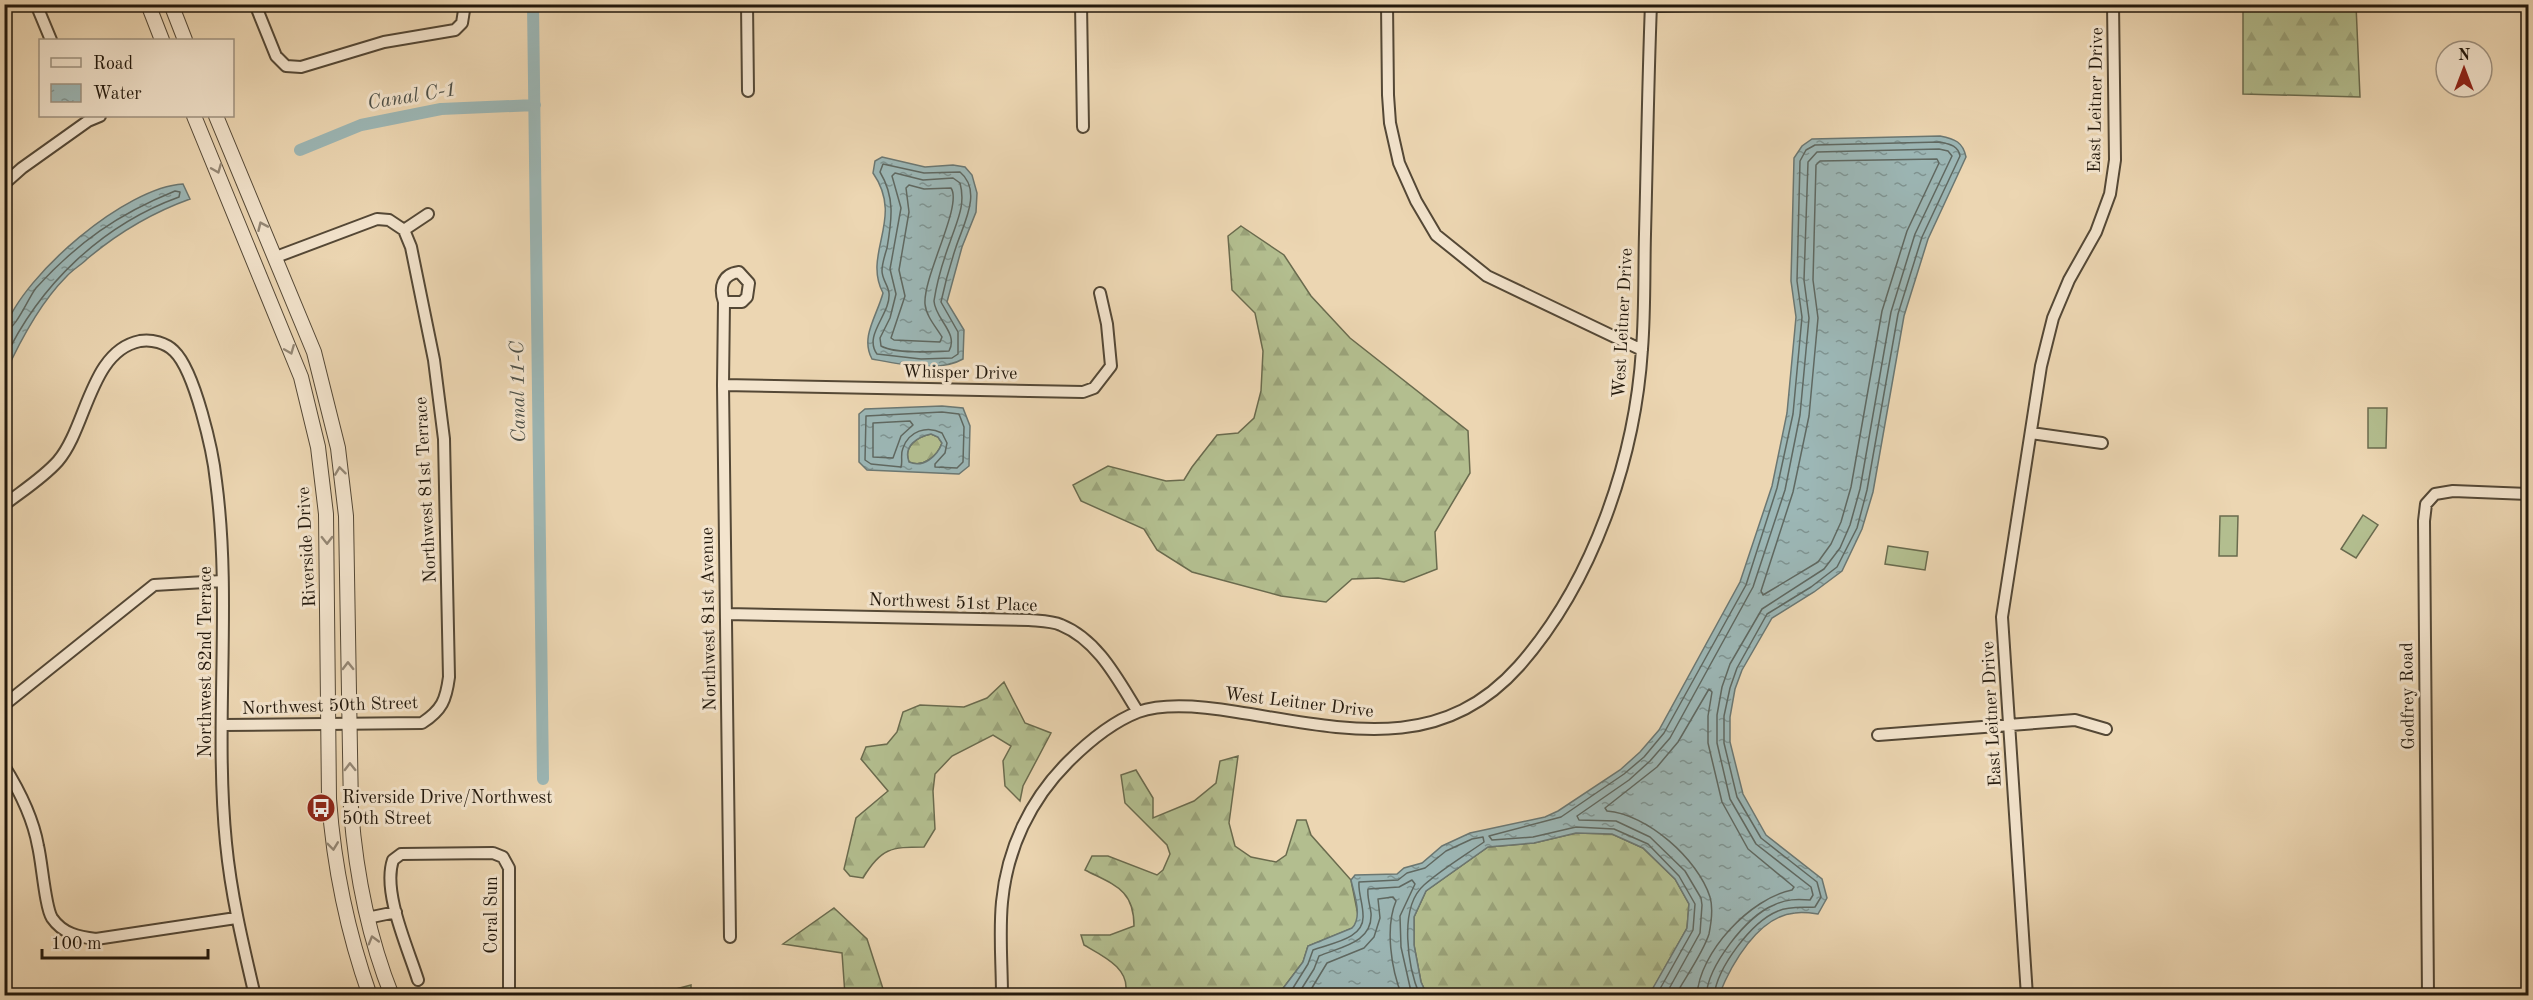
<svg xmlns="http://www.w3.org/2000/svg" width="2533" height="1000" font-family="'Old Standard TT',serif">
	<defs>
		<pattern id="forest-firs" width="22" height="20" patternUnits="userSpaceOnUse" patternTransform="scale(1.5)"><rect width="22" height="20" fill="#b3be8f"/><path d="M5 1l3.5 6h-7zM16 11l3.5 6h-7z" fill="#9aa37a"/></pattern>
		<pattern id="water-ripples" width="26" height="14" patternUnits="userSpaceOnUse" patternTransform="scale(1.5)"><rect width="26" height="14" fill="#9cb7b6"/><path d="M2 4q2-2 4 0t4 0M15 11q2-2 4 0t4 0" fill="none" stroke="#7f9492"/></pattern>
	</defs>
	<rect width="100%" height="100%" fill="#ecd6b2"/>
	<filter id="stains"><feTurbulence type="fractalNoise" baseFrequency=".00333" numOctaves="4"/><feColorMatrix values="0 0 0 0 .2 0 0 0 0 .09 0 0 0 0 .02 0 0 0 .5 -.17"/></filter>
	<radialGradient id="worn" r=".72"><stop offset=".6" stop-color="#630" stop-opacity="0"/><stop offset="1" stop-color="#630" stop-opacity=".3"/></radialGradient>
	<path fill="#b3be8f" stroke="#6a6b4e" stroke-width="1.5" d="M2368 408H2387L2386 448H2368Z
		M2363 515 2378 525 2356 558 2341 549Z
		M2220 516H2238L2237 556H2219Z
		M1888 546 1928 552 1925 570 1885 564Z"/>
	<path fill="url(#forest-firs)" stroke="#6a6b4e" stroke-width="1.5" d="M2243 5H2356L2360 97 2243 94Z
		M1241 226 1284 255 1311 296 1350 338 1468 431 1470 473 1435 532 1437 569 1404 582 1378 578 1352 579 1326 602 1281 596 1192 572 1157 550 1144 529 1081 501 1073 485 1108 466 1166 481 1184 480 1192 467 1217 435 1238 433 1254 418 1261 391 1263 351 1255 313 1232 290 1228 236Z
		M931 434 938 437 942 443C937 457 923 468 909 462 903 446 917 437 931 434Z
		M1004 682 1025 723 1051 733 1023 786 1020 801 1005 786 1003 761 1011 746 993 735 952 756 935 774 933 791 935 829 924 847C891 847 881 848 863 878L850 876 844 869 856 818 888 791 861 759 866 747 887 744 897 732 903 712 920 705 964 707 987 698Z
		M1238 756 1229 823 1235 846 1251 857 1276 862 1286 855 1297 820H1306L1311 835 1351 880 1358 915 1357 924 1353 928 1308 946 1303 962 1278 995H1125C1132 969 1103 956 1084 945L1081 935H1110L1134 926C1134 889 1114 885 1085 870L1092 856H1108L1157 875 1163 870 1170 854 1167 845 1125 803 1121 775 1136 770 1153 798V818L1194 801 1216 783 1220 761Z
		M1576 833 1612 834 1643 848 1675 879 1689 904 1687 928 1649 996 1427 995 1421 982 1414 945V917L1426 891 1488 847 1534 843Z
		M834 908 867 939 885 995H845L842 953 783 944Z
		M691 985V995H653Z"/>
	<path fill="url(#water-ripples)" stroke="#6b7772" stroke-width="1.5" fill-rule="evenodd" d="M1940 136C1955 139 1963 142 1966 157L1928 239 1904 316 1873 492 1862 529 1842 571 1814 592 1772 618 1742 670 1735 689 1730 717V742L1743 794 1766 835 1822 879 1827 898 1818 914C1811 913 1802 912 1795 913 1758 916 1731 965 1719 995H1649L1687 928 1689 904 1675 879 1643 848 1612 834 1576 833 1534 843 1488 847 1426 891 1414 917V945L1421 982 1427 995H1278L1303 962 1308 946 1352 928C1363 917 1354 894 1351 880L1355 875 1397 874 1404 868 1422 863 1442 846 1470 833 1545 817 1558 811 1620 770 1640 752 1659 730 1740 582 1772 486 1787 413 1796 317 1791 281 1794 158 1802 146 1812 139Z
		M882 157 925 167 953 165 965 167 972 175 977 193 976 212 962 247 947 302 964 330 963 359C939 373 899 364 872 359 860 337 877 316 883 293 862 253 905 219 873 173L875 161Z
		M183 184 190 199C151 213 119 232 87 259 81 265 72 270 66 277 40 303 20 341 5 374 4 361 1 341 5 328 24 274 126 187 183 184Z
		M942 406 963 408 970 426 969 466 959 474 867 470 859 462V414L865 409ZM931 434 938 437 942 443C937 457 923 468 909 462 903 446 917 437 931 434Z"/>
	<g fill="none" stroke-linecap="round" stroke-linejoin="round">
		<path stroke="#5f6861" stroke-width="1.5" d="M1937 159 1939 163 1907 231 1882 311 1851 487 1841 522 1831 544 1818 562 1763 595 1761 591 1793 492 1809 416 1818 318 1813 280 1816 165 1820 161Z
			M883 164 924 173 960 172C983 191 963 225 956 247 950 265 945 283 941 302L958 332V354L952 358 921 359 877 354C863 335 891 314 889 293 888 285 882 279 882 271 882 263 885 255 887 248 892 219 895 197 880 172Z
			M895 173 923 180 953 178 960 183C966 205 957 221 950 242 943 261 937 281 934 301 935 319 959 333 949 351 931 352 895 354 881 346L880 338 890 318 896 294 890 269 901 208 892 176Z
			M909 185 924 189 951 188C963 205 923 276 925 304 926 316 936 327 942 337L940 342 894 340 891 338 905 296 899 270 909 212 906 188Z
			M4 331C16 330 28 298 36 288 78 242 118 214 175 191L180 192 179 197C102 225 39 285 4 360
			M942 412 959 414 964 427 963 462 957 468 935 467V464L945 453 947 443 942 433C927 425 909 431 903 448 900 455 903 461 901 467L871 464 865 460 866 416Z
			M910 421 913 425 901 436 893 458 873 457V423Z
			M1288 996 1308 964 1313 950C1331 943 1365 939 1363 915 1363 904 1358 892 1359 882L1398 880 1407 873 1425 868 1446 851 1472 839 1483 837 1484 842C1464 856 1442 869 1424 885 1398 908 1408 968 1420 996
			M1297 996 1314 969 1319 956C1340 947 1373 943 1371 913 1370 905 1367 897 1368 889L1399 887 1412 880 1415 884 1400 916 1401 947 1412 996
			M1307 996 1327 963 1364 948 1374 937 1380 918 1378 899 1393 897 1396 901C1385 927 1391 969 1402 996
			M1656 996 1693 930 1695 904 1679 876 1648 844 1614 829 1576 827 1533 837 1492 840 1489 836 1561 817 1624 774 1644 757 1664 733 1746 585 1777 488 1793 414 1802 317 1797 281 1800 161 1806 150 1815 145 1940 142C1949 144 1958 145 1960 156L1922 237 1898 314 1867 490 1857 528 1837 567 1811 587 1767 614 1737 668 1730 688 1724 716V743L1737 797 1761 838 1817 882 1821 897 1815 907C1802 908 1790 906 1778 911 1751 922 1717 968 1714 996
			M1665 996 1700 933 1702 905 1701 898 1685 871 1650 837 1616 821 1579 820 1577 816 1629 780 1650 761 1670 738 1753 587 1785 490 1800 415 1809 318 1804 280 1808 162 1817 152 1939 149 1948 151 1952 156 1915 234 1891 312 1860 489 1850 525 1840 548 1824 569 1762 609 1730 664 1722 687 1717 715V743L1730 799 1756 844 1811 887 1813 895 1810 900C1797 899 1786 899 1774 905 1746 916 1708 966 1706 996
			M1675 996C1685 978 1703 953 1709 934 1711 924 1713 907 1710 897 1698 859 1647 814 1607 811L1605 808 1657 767 1678 742 1709 689 1712 692 1708 716V743L1722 802 1748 849 1794 887 1792 890C1751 898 1699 952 1697 996"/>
		<path stroke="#9cb7b6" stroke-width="12" d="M533 4 543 779
			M300 150 361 125 441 109 535 105"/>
		<g stroke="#544836" stroke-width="14">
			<path id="minor" d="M36 4 51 40
				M255 4 276 56 286 66 301 67 384 42 455 30 462 23 465 4
				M747 4 748 91
				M1081 4 1083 127
				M1387 4 1388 95 1390 123 1399 163 1416 201 1436 235 1487 276 1642 350
				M1651 6 1749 4
				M4 184 22 168 88 121 100 116
				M276 257 377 219 389 220 404 230 428 214
				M724 302H742L747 297 749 283 739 272C722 274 719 288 724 302L723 385 730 937
				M723 385 1083 392 1094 388 1111 366 1107 324 1100 293
				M2031 433 2102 443
				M4 505C22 491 43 478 58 461 87 427 90 351 140 341 152 339 166 343 174 351 195 371 213 452 216 481 232 601 214 723 226 843 231 895 243 945 255 996
				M726 614 1029 620C1039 621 1052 621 1061 625 1098 640 1118 680 1138 712
				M4 705 154 585 222 581
				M223 725 422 723C442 710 446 700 449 677L444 439 434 360 411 247 404 230
				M1878 735 2075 720 2106 729
				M4 766C19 790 33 818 38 846 42 862 45 907 52 918 63 934 79 937 96 939L236 918
				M367 918 396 912
				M418 980C408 948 382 892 393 860L401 854 493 853 503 857 509 868V996
				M1002 996C1002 965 999 933 1002 902 1007 849 1030 800 1068 762 1087 743 1112 722 1138 712 1166 702 1208 707 1237 712 1341 728 1439 756 1519 666 1593 582 1635 459 1642 349 1645 311 1644 273 1645 234 1647 158 1648 81 1651 4
				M2027 996 2002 617 2041 366 2053 318 2069 280 2096 232 2110 194 2115 160 2113 4
				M2428 996 2424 521 2426 504 2435 494 2453 491 2528 494"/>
		</g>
		<g stroke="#544836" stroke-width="16">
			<path id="tertiary" d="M148 4 162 40
				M171 4 185 40
				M194 116 301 377 318 447 326 514 329 799C334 868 347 931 370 996
				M216 116 314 352 338 448 346 516 351 810C356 874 368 936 392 996"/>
		</g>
		<use href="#minor" stroke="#f3e4cd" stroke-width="10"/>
		<use href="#tertiary" stroke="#f3e4cd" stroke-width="14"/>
	</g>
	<defs><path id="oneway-chevron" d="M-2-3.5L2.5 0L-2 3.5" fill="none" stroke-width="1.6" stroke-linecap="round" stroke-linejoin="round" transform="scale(1.5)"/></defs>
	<g stroke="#958876">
		<use href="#oneway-chevron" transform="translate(217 169) rotate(68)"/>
		<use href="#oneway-chevron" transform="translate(262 226) rotate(-114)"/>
		<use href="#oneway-chevron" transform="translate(290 350) rotate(68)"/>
		<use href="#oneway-chevron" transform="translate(340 471) rotate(-97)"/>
		<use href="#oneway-chevron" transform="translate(327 540) rotate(89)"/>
		<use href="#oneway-chevron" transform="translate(348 666) rotate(-91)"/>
		<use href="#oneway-chevron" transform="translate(350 767) rotate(-91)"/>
		<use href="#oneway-chevron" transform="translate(333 846) rotate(83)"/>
		<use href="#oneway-chevron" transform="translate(373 940) rotate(-106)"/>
	</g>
	<defs>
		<g id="bus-disc" transform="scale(1.5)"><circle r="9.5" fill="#8f2418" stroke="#f3e4cd"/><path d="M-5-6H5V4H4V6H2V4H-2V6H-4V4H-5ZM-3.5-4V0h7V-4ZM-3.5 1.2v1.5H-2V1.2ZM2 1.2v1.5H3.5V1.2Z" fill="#fff"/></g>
	</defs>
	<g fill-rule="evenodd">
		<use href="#bus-disc" x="321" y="808"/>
	</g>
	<g text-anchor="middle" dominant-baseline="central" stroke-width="6" stroke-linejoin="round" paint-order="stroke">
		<g font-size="18" fill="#22180c" stroke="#f3e4cd">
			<text transform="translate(2096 100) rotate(-89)">East Leitner Drive</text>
			<text transform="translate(1623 323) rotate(-87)">West Leitner Drive</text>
			<text transform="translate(960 373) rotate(1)">Whisper Drive</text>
			<text transform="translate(426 490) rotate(-93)">Northwest 81st Terrace</text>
			<text transform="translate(307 547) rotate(-93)">Riverside Drive</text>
			<text transform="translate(953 603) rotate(2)">Northwest 51st Place</text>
			<text transform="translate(709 619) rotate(-91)">Northwest 81st Avenue</text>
			<text transform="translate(206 662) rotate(-90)">Northwest 82nd Terrace</text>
			<text transform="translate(2408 696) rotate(-91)">Godfrey Road</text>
			<text transform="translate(1299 703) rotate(7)">West Leitner Drive</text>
			<text transform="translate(330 706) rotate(-2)">Northwest 50th Street</text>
			<text transform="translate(1992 714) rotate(-93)">East Leitner Drive</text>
			<text transform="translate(492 915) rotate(-90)">Coral Sun</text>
		</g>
		<g font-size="18" fill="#22180c" stroke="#f3e4cd" text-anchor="start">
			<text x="342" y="798">Riverside Drive/Northwest<tspan x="342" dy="21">50th Street</tspan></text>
		</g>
		<g font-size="20" font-style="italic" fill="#4d5048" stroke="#f3e4cd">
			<text transform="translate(412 97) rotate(-9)">Canal C-1</text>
			<text transform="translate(519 392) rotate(-91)">Canal 11-C</text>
		</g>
	</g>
	<rect width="2533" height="1000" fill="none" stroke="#ecd6b2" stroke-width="24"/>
	<rect x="6" y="6" width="2521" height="988" fill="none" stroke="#22180c" stroke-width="3"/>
	<rect x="12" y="12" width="2509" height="976" fill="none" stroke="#22180c" stroke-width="1.5"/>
	<rect x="39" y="39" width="195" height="78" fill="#f3e4cd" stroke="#9f9280" stroke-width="1.5"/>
	<rect x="51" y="58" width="30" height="9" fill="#f3e4cd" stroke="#9f9280" stroke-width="1.5"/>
	<text x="93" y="69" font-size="18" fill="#22180c">Road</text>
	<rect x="51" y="84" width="30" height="18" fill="url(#water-ripples)" stroke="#9f9280" stroke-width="1.5"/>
	<text x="93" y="99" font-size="18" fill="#22180c">Water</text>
	<g transform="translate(2464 69)"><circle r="28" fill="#f3e4cd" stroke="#9f9280" stroke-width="1.5"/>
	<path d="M0-4.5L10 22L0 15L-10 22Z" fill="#8f2418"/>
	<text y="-9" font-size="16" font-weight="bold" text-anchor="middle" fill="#22180c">N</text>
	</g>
	<path d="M42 949v9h166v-9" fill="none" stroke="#22180c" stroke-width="3"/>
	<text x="51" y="949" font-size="18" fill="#22180c" stroke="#f3e4cd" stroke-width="4.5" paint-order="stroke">100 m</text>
	<rect width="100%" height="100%" filter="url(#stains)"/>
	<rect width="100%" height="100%" fill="url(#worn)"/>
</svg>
